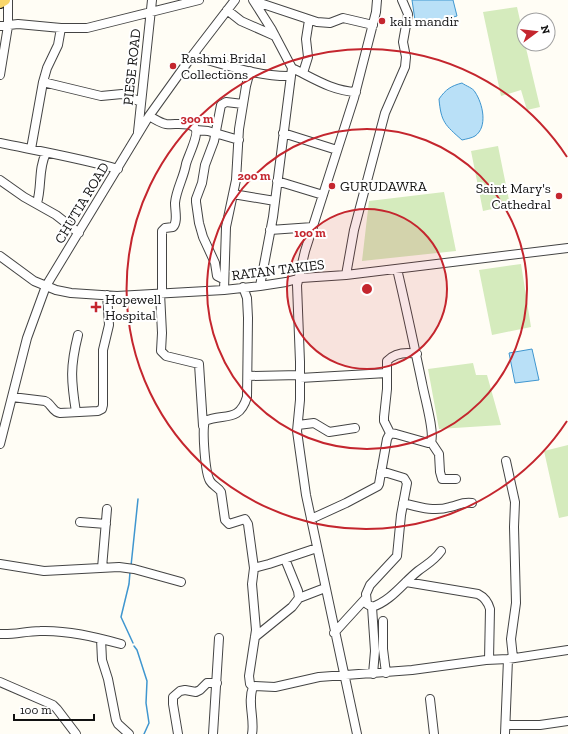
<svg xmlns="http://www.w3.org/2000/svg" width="568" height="734" font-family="'Zilla Slab',serif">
	<rect width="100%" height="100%" fill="#fffdf5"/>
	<path fill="#d5ebbd" d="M517 7 524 38V44H525L540 107 527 110 521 90 501 96 483 12Z
		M498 146 510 205 483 211 471 151Z
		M444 192 456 251 362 261 369 201Z
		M521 264 531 327 492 335 479 270Z
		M473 363 476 375H487L501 425 439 429 428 369Z
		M568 445V516L559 518 544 451Z"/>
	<path fill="#b9e0f7" stroke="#3f96cf" d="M412 0H453L457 16 416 27Z
		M462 83C466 86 473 88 475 92 483 104 488 127 475 136 472 138 466 139 462 140 445 125 441 122 439 99 446 89 451 86 462 83Z
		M532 349 539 380 515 383 509 353Z"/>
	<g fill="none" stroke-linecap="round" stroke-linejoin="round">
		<path stroke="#3f96cf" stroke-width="1.5" d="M131 566 138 499
			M130 572 129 584 121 617 133 643
			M134 646 137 650 147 681 146 703 149 723 144 734"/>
		<g stroke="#444" stroke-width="10">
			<path id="minor" d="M253 0 272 30 292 68 273 217 260 286
				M254 1 317 22 330 23 343 18 373 25
				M227 10 241 21 275 36
				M0 26 18 24 61 28H87L199 0
				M192 56C224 64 258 77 291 76
				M292 68C313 78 332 91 356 92
				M303 73 308 57 306 39 309 20
				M0 75 8 26V0
				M43 82 101 96 122 94 141 102
				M149 116C155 119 160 123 166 124 174 125 187 122 194 127 201 132 188 156 186 164 184 177 176 190 175 203 175 211 178 222 173 227L165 228 162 231V293
				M196 130 208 131 239 140
				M138 132 152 0
				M283 133 337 150
				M0 143C39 151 79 158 118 169
				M31 149 43 82 47 68 58 45 61 28
				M0 180 24 197 56 215 79 233
				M277 181 323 195
				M233 194 275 201
				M37 203C42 186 38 169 46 153
				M270 230 313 227
				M0 256 34 281 56 290 71 293 117 296 224 290 260 286 286 282 301 278 346 275 568 248
				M346 275 354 230 385 113 405 67 406 57 403 42 408 14 402 0
				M223 279 217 276 215 263 203 237 199 223 196 202V199L202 183 205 165 214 141 221 105 226 102 243 104
				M243 287 247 298 248 318 247 397C239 423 224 413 205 421 202 430 205 473 210 481 213 486 218 487 221 492L225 520 229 524 245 519 248 524 254 568 252 584 256 630 249 676 250 684 253 687
				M224 290 226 227 236 180 239 129 246 86 250 71
				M160 293 162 333 161 351 166 356 199 364 203 426
				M248 376 300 375
				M300 378 387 373
				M12 397 45 401C52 404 52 412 60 413L98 411 102 409 103 405V350L109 325 107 295
				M76 412C71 380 70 367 78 335
				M298 425 314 423 329 432 355 428
				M390 433 384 421V417L387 389V361C395 353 406 352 417 354
				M431 442 439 454 440 472 442 479H456
				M0 444 27 338 46 286 149 116 192 56 235 0
				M506 461 515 502 514 527 516 603 511 639 513 658
				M381 471 404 478 407 483 401 515 397 556 370 585 366 594 367 604 372 607C391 601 403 583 418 571 427 564 434 561 441 551
				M403 503C419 507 434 512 450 507 460 505 460 502 472 503
				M311 519 346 503 378 486 379 484 387 439 390 433 396 434 428 443 431 442C435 432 424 395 422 383 414 345 406 307 397 269
				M80 522 106 524
				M0 564 44 571 119 567 134 569 181 582
				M102 568 107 509
				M254 568 269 564 317 548
				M406 582 478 594C484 597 488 602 490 609L489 660
				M299 598 325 588
				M372 607 375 651 373 674
				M383 621V649L386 673
				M334 633 366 598
				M0 634C14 635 26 631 40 631 67 630 95 637 121 644
				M255 637 292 607 299 598 298 591 285 559
				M101 639 102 660 108 679 116 720 118 724 129 734
				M0 682 53 705 57 709 76 734
				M430 699 434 734
				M506 725H540L568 721
				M178 734 173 704V697L180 691 185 690 196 692 200 690 207 683H217
				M213 734 219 638
				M252 734C255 719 247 702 253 687L255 686 275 687 319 677 412 670 486 660 508 659 568 650
				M357 734 306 495 297 431 300 400V362L297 285 305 251 354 98 376 12 377 0
				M505 734 508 659"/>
		</g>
		<g stroke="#222" stroke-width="12">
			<path id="major" d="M0 3 5 0"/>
		</g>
		<use href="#minor" stroke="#fff" stroke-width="8"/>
		<use href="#major" stroke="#f9d66b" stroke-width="10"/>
	</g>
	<circle cx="367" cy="289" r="80" fill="#c4262e" fill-opacity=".12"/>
	<g fill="none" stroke="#c4262e" stroke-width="2">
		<circle cx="367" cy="289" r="80"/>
		<circle cx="367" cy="289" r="160"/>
		<path d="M567 421A240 240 0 1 1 567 157"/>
	</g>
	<g fill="#c4262e" stroke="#fff" stroke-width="1.5">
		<circle cx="382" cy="21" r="4"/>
		<circle cx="173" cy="66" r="4"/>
		<circle cx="332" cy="186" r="4"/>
		<circle cx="559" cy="196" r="4"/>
		<path d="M94 301h4v4h4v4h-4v4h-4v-4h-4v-4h4z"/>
	</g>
	<g text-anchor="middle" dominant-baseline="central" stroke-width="4" stroke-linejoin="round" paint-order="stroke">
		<g font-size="14" fill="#111" stroke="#fff" text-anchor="start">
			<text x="390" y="21">kali mandir</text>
			<text x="181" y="58">Rashmi Bridal<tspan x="181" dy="16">Collections</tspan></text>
			<text x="340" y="186">GURUDAWRA</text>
			<text x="551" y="188" text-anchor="end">Saint Mary's<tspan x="551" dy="16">Cathedral</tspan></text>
			<text x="105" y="299">Hopewell<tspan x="105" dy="16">Hospital</tspan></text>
		</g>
		<g font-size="14" fill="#111" stroke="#fff">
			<text transform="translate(132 67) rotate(-84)">PIESE ROAD</text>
			<text transform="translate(82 203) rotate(-59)">CHUTIA ROAD</text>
			<text transform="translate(278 270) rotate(-7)">RATAN TAKIES</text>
		</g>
	</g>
	<circle cx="367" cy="289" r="6" fill="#c4262e" stroke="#fff" stroke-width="2"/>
	<g font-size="12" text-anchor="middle" font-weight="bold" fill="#c4262e" stroke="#fff" stroke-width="4" stroke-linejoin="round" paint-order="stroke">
		<text x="197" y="123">300 m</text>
		<text x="254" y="180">200 m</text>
		<text x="310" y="237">100 m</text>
	</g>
	<g transform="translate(536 32) rotate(75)"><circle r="19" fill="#ffffff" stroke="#a0a0a0"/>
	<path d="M0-3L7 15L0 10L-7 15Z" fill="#c4262e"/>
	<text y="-6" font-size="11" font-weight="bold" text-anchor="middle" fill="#111111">N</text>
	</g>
	<path d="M14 714v6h80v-6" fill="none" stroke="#111111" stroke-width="2"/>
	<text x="20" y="714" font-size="12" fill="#111111" stroke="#ffffff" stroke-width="3" paint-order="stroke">100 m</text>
</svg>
